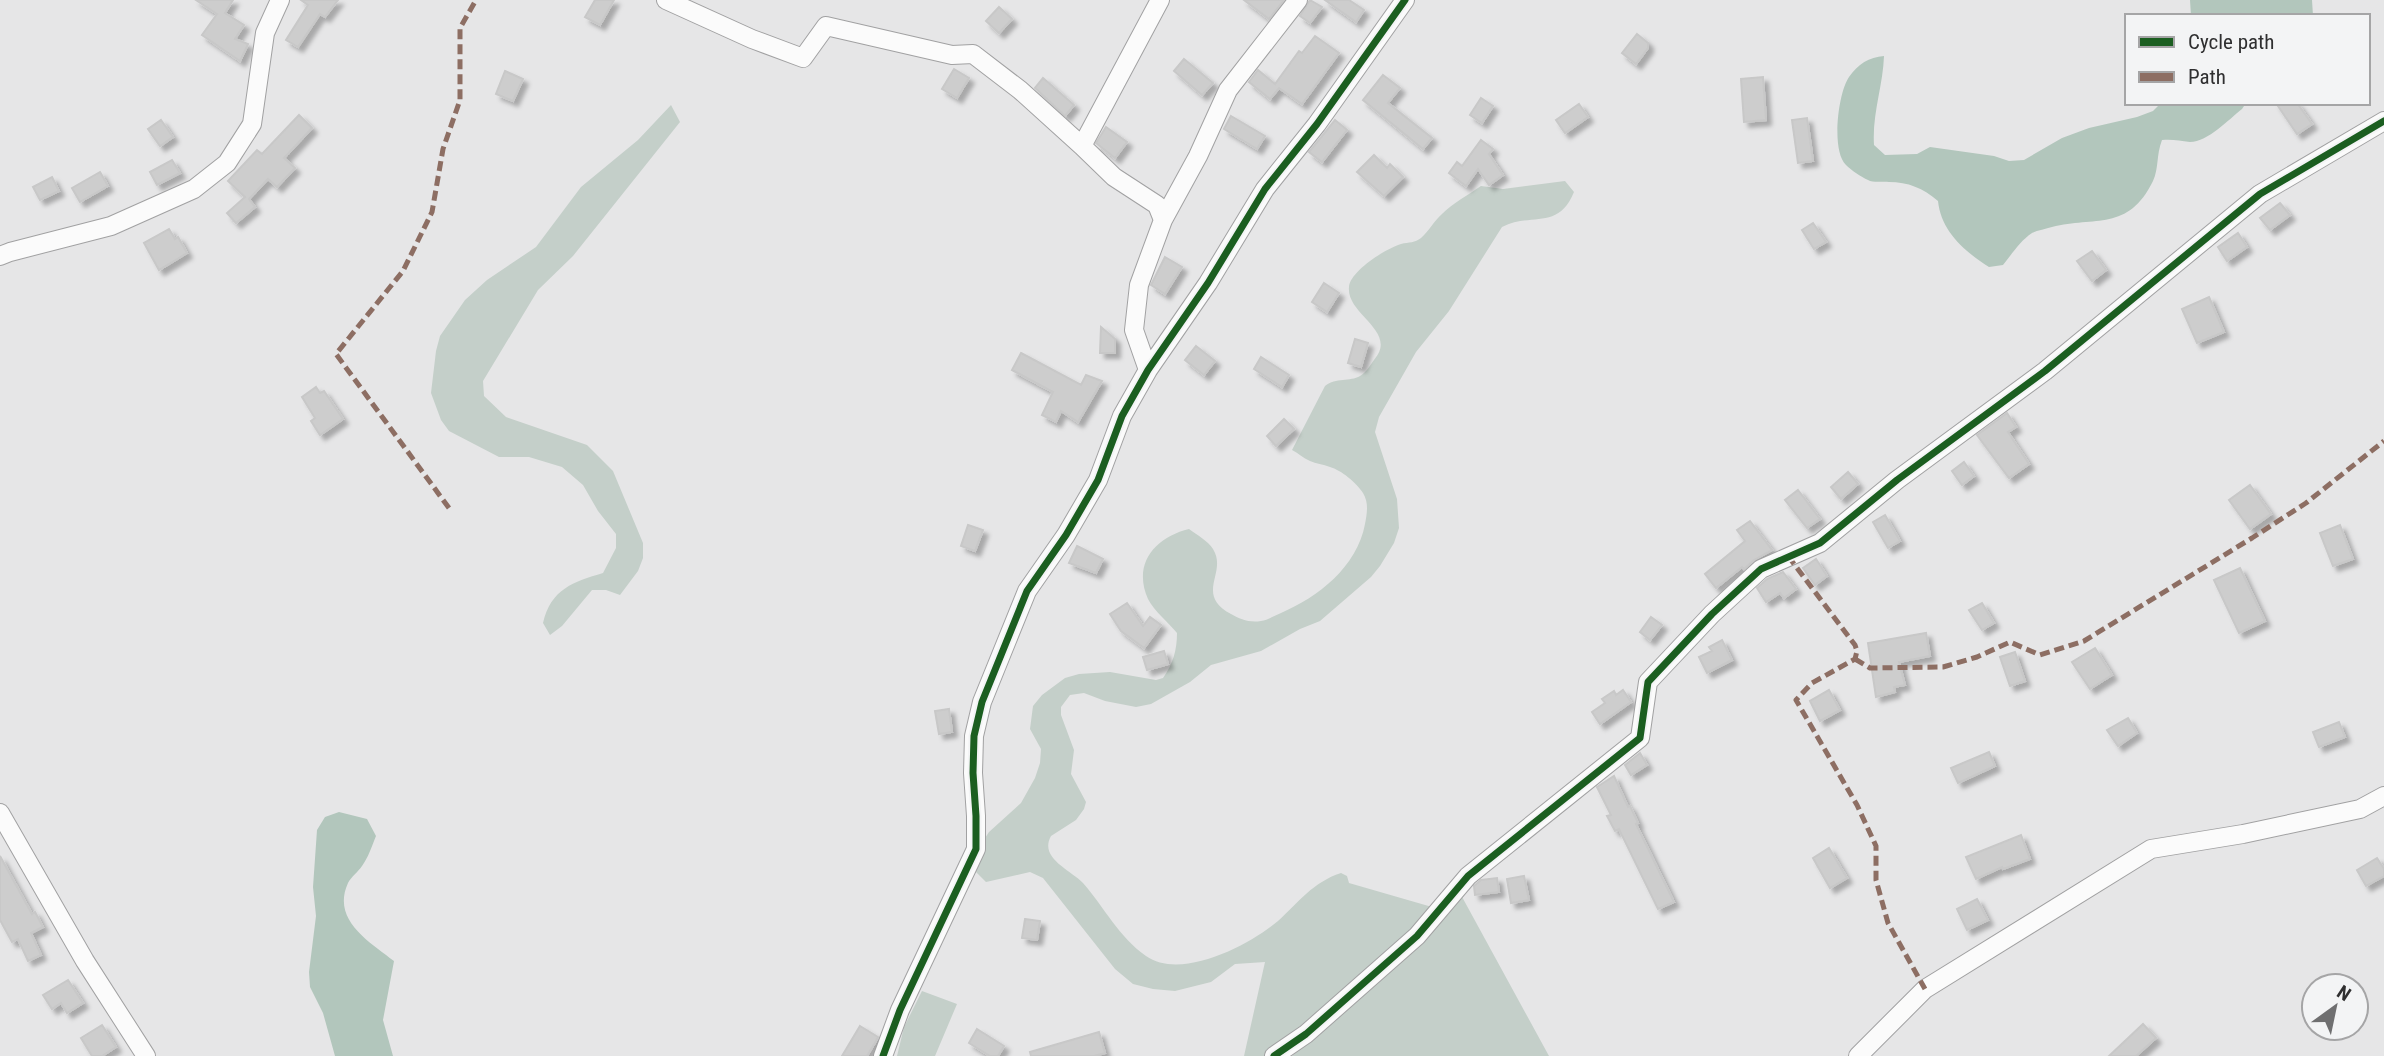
<svg xmlns="http://www.w3.org/2000/svg" width="2384" height="1056" font-family="'Roboto Condensed',sans-serif">
	<defs>
		<filter id="shadow"><feDropShadow dx="5" dy="5" stdDeviation="2" flood-color="#0004"/></filter>
	</defs>
	<rect width="100%" height="100%" fill="#e6e6e7"/>
	<path fill="#c4cfc9" d="M671 105 680 122 573 256 538 290 483 381 484 396 506 417 587 445 613 471 643 543V558L638 571 620 595 606 590H592L562 626 550 635 543 623C551 589 573 582 603 573L616 548V534L598 511 583 485 562 467 529 457H499L449 431 441 420 431 393 436 351 440 336 465 300 487 280 536 247 581 187 638 140Z
		M1565 181 1574 192C1558 231 1531 212 1502 227L1449 311 1416 352 1379 417 1375 432 1397 499 1399 528 1394 543 1380 566 1371 577 1320 621 1300 629 1261 651 1211 665 1190 682 1151 704 1136 707 1105 701 1084 693 1070 695 1061 707V715L1074 750 1071 774 1086 802 1084 809 1076 820 1051 836C1039 858 1069 869 1083 883 1104 907 1119 937 1146 956 1181 981 1250 945 1278 921 1299 902 1313 882 1341 873L1347 876 1349 883 1432 907 1413 932 1267 1056H1244L1265 962 1235 964 1211 982 1175 991 1153 989 1133 984 1115 969 1043 878 1030 872 986 882 976 872 981 844 989 832 1021 803 1035 778 1040 763 1041 749 1030 729 1033 706 1042 695 1065 678 1079 674 1110 672 1156 680 1163 678C1173 664 1177 650 1177 633 1169 623 1154 611 1148 599 1132 563 1156 537 1189 529 1197 535 1208 541 1213 549 1228 573 1194 594 1231 614 1240 619 1249 623 1261 621 1267 620 1274 616 1281 613 1318 597 1357 567 1365 524 1367 513 1369 503 1363 493 1357 483 1341 470 1330 467 1323 464 1316 464 1310 461 1303 458 1298 453 1292 450L1325 386C1336 377 1350 382 1360 376 1366 373 1371 364 1374 360 1399 331 1346 315 1349 287 1350 271 1387 248 1401 244 1409 242 1415 243 1421 238 1429 231 1434 221 1442 214 1453 203 1468 195 1481 186L1503 189Z
		M1461 895 1549 1056H1292L1422 943Z
		M922 991 957 1004 935 1056H897L904 1027Z"/>
	<path fill="#b2c6bc" d="M2190 0H2312L2313 16H2191Z
		M1884 56C1883 86 1872 114 1874 145L1885 155 1917 154 1930 147 1994 156 2009 161 2024 160 2062 138 2089 128 2137 117 2153 111 2161 103H2246L2242 109C2229 119 2208 142 2190 142 2180 141 2173 139 2162 140 2156 156 2159 168 2153 181 2128 232 2095 216 2052 227 2046 229 2038 230 2032 233 2020 241 2012 254 2003 265L1989 267C1964 251 1941 231 1938 201 1923 188 1908 182 1889 182 1883 181 1873 183 1868 180 1861 177 1851 170 1846 165 1831 151 1838 93 1849 77 1858 64 1869 57 1884 56Z
		M339 812 367 819 376 836C372 846 368 858 362 866 358 872 351 877 348 883 331 920 370 942 394 961L383 1020 393 1056H335L323 1013 310 987 309 972 316 916 313 887 317 830 325 817Z"/>
	<path fill="#cdcdcd" stroke="#c8c8c8" stroke-width="2" filter="url(#shadow)" d="M196 0H233L225 13 244 25 235 39 248 44 240 61 202 35 217 14Z
		M301 0H338L325 17 320 14 298 47 286 40 308 5Z
		M595 0H614L600 25 585 17Z
		M1244 0H1284L1269 19Z
		M1310 0 1322 7 1310 23 1300 16Z
		M1325 0H1349L1364 10 1356 22Z
		M999 7 1012 19 999 33 986 21Z
		M1637 34 1648 43V48L1636 64 1622 53Z
		M1315 36 1339 53 1302 104 1279 88 1270 99 1249 82 1258 70 1275 84 1299 51 1302 53Z
		M1184 59 1213 83 1202 95 1174 71Z
		M954 69 969 78 957 98 942 89Z
		M505 71 523 79 513 101 496 94Z
		M1383 75 1400 88 1388 103 1432 138 1423 149 1363 100Z
		M1763 77 1766 120 1744 122 1741 79Z
		M1043 78 1074 105 1065 116 1035 88Z
		M1481 98 1493 106 1482 123 1470 115Z
		M2276 103H2297L2312 124 2297 134Z
		M1579 104 1588 117 1565 133 1556 120Z
		M299 115 312 128 284 158 295 168 277 187 268 179 249 199 255 207 236 223 227 213 245 197 228 181 257 150 262 154Z
		M1231 116 1265 136 1257 149 1224 129Z
		M1807 118 1813 161 1798 163 1792 120Z
		M161 120 173 137 160 146 148 129Z
		M1335 120 1347 130 1322 162 1309 152Z
		M1106 127 1127 142 1115 158 1096 143Z
		M1481 140 1493 149 1489 154 1503 175 1489 185 1478 169 1466 186 1449 173 1457 162 1462 166Z
		M1374 155 1387 168 1390 164 1403 177 1384 196 1357 172Z
		M172 160 180 173 157 185 150 172Z
		M100 172 108 186 80 202 72 188Z
		M52 177 59 191 40 200 33 187Z
		M2280 203 2290 215 2270 230 2260 218Z
		M1813 223 1826 242 1814 249 1802 230Z
		M169 229 175 239 178 237 187 253 159 270 144 243Z
		M2238 233 2247 247 2227 261 2218 247Z
		M2092 251 2106 270 2092 281 2077 261Z
		M1165 257 1182 267 1165 294 1151 285Z
		M1324 283 1339 293 1327 312 1312 302Z
		M2209 297 2224 332 2197 343 2182 309Z
		M1101 327 1115 339V353H1100Z
		M1355 339 1368 343 1361 367 1348 363Z
		M1196 346 1215 361 1204 375 1185 360Z
		M1021 353 1081 385 1086 375 1102 381 1078 422 1061 411 1056 422 1042 415 1053 392 1012 370Z
		M1261 357 1289 375 1282 387 1254 369Z
		M316 387 320 393 324 391 343 419 320 435 311 421 315 418 302 397Z
		M2007 413 2016 427 2008 432 2029 464 2009 478 1977 435Z
		M1284 419 1294 429 1276 446 1267 436Z
		M1964 462 1974 476 1962 485 1952 471Z
		M1848 472 1858 484 1841 499 1831 487Z
		M2250 485 2271 514 2250 529 2229 500Z
		M1798 490 1820 519 1807 528 1785 500Z
		M1885 515 1900 541 1888 548 1873 522Z
		M1750 521 1772 550 1754 560 1744 569 1742 567 1716 588 1705 574 1745 541 1737 530Z
		M968 525 983 530 975 551 961 546Z
		M2340 525 2353 559 2333 566 2320 533Z
		M1077 546 1103 559 1096 573 1069 563Z
		M1816 559 1827 576 1815 585 1803 568Z
		M2240 568 2265 621 2239 633 2214 580Z
		M1783 572 1796 589 1784 598 1780 593 1766 602 1757 588 1767 579Z
		M1127 603 1143 626 1150 617 1161 625 1144 648 1121 631 1110 614Z
		M1982 603 1994 623 1982 630 1969 610Z
		M1651 617 1662 625 1650 640 1640 632Z
		M1926 633 1930 656 1899 662 1905 685 1894 687 1895 692 1876 697 1868 643Z
		M1722 640 1732 660 1707 673 1699 657 1712 651 1709 647Z
		M2095 648 2112 675 2090 689 2072 662Z
		M1164 651 1168 664 1147 670 1143 657Z
		M2015 652 2025 681 2010 686 2000 657Z
		M1623 690 1631 702 1600 724 1592 712 1605 703 1602 699 1614 691 1616 695Z
		M1829 690 1840 710 1820 721 1810 701Z
		M949 709 952 732 939 734 935 711Z
		M2128 718 2137 733 2118 746 2107 730Z
		M2339 722 2345 737 2319 747 2313 732Z
		M1989 752 1995 766 1958 783 1951 768Z
		M1640 753 1647 765 1631 775 1625 765Z
		M1614 776 1628 807 1630 806 1638 823 1636 824 1674 902 1658 909 1619 829 1615 831 1607 816 1611 815 1597 787Z
		M2021 835 2030 859 2003 869 2002 867 1976 879 1966 857Z
		M1829 848 1847 878 1830 888 1813 858Z
		M0 856 32 914 35 912 43 927 31 933 41 955 28 961 18 939 12 942 0 920Z
		M2377 858 2384 869V876L2366 886 2357 870Z
		M1524 876 1529 900 1511 903 1507 879Z
		M1497 878 1499 892 1475 895 1474 886 1481 880Z
		M1977 899 1988 920 1967 930 1957 909Z
		M1025 919 1040 921 1037 940 1022 938Z
		M68 980 83 1003 67 1013 61 1003 52 1009 43 995Z
		M2143 1024 2156 1038 2136 1056H2109Z
		M102 1025 116 1047 102 1056H92L81 1038Z
		M860 1026 878 1037 876 1041 867 1056H842Z
		M977 1029 1004 1046 998 1056H990L969 1043Z
		M1099 1032 1105 1053 1094 1056H1031L1030 1052Z"/>
	<g fill="none" stroke-linecap="round" stroke-linejoin="round">
		<g stroke="#a1a1a2" stroke-width="20">
			<path id="street" d="M666 0 752 39 803 58 826 26 952 55 973 54 1020 90 1082 146
				M1163 220 1198 156 1228 90 1298 0
				M0 256 10 252 111 226 194 189 227 163 252 124 265 33 280 0
				M1148 370 1134 330 1139 285 1163 220 1157 205 1114 177 1082 146 1160 0
				M0 813 85 961 146 1056
				M883 1056 900 1010 976 849V816L973 773 974 736 982 702 1027 591 1066 535 1098 480 1122 416 1148 370 1208 283 1265 189 1317 124 1405 0
				M1274 1056 1306 1034 1417 936 1468 876 1640 738 1648 682 1712 614 1761 569 1820 543 1897 480 2045 371 2260 194 2384 121
				M1858 1056 1925 989 2151 849 2243 834 2360 809 2384 796"/>
		</g>
		<use href="#street" stroke="#fbfbfb" stroke-width="18"/>
		<path stroke="#8d6e63" stroke-width="5" stroke-dasharray="10 5" stroke-linecap="butt" d="M449 508 336 354 403 271 432 212 443 149 460 100V28L476 0
			M1788 556 1855 645 1857 651 1855 659 1812 683 1796 700 1857 805 1876 846V880L1888 923 1925 989
			M1855 659 1870 668 1943 667 1977 657 2010 642 2040 655 2084 641 2252 538 2306 503 2384 441"/>
		<g stroke="#f3f4f5" stroke-width="11">
			<path id="cycleway" d="M883 1056 900 1010 976 849V816L973 773 974 736 982 702 1027 591 1066 535 1098 480 1122 416 1148 370 1208 283 1265 189 1317 124 1405 0
				M1274 1056 1306 1034 1417 936 1468 876 1640 738 1648 682 1712 614 1761 569 1820 543 1897 480 2045 371 2260 194 2384 121"/>
		</g>
		<use href="#cycleway" stroke="#1b5e20" stroke-width="7"/>
	</g>
	<rect x="2125" y="14" width="245" height="91" fill="#f3f4f5" stroke="#a5a5a6" stroke-width="2"/>
	<rect x="2139" y="37" width="35" height="10" fill="#1b5e20" stroke="#a5a5a6" stroke-width="2"/>
	<text x="2188" y="49" font-size="21" fill="#2f2f30">Cycle path</text>
	<rect x="2139" y="72" width="35" height="10" fill="#8d6e63" stroke="#a5a5a6" stroke-width="2"/>
	<text x="2188" y="84" font-size="21" fill="#2f2f30">Path</text>
	<g transform="translate(2335 1007) rotate(33)"><circle r="33" fill="#f3f4f5" stroke="#a5a5a6" stroke-width="2"/>
	<path d="M0-5L12 26L0 18L-12 26Z" fill="#6f6f70"/>
	<text y="-10" font-size="19" font-weight="bold" text-anchor="middle" fill="#2f2f30">N</text>
	</g>
</svg>
